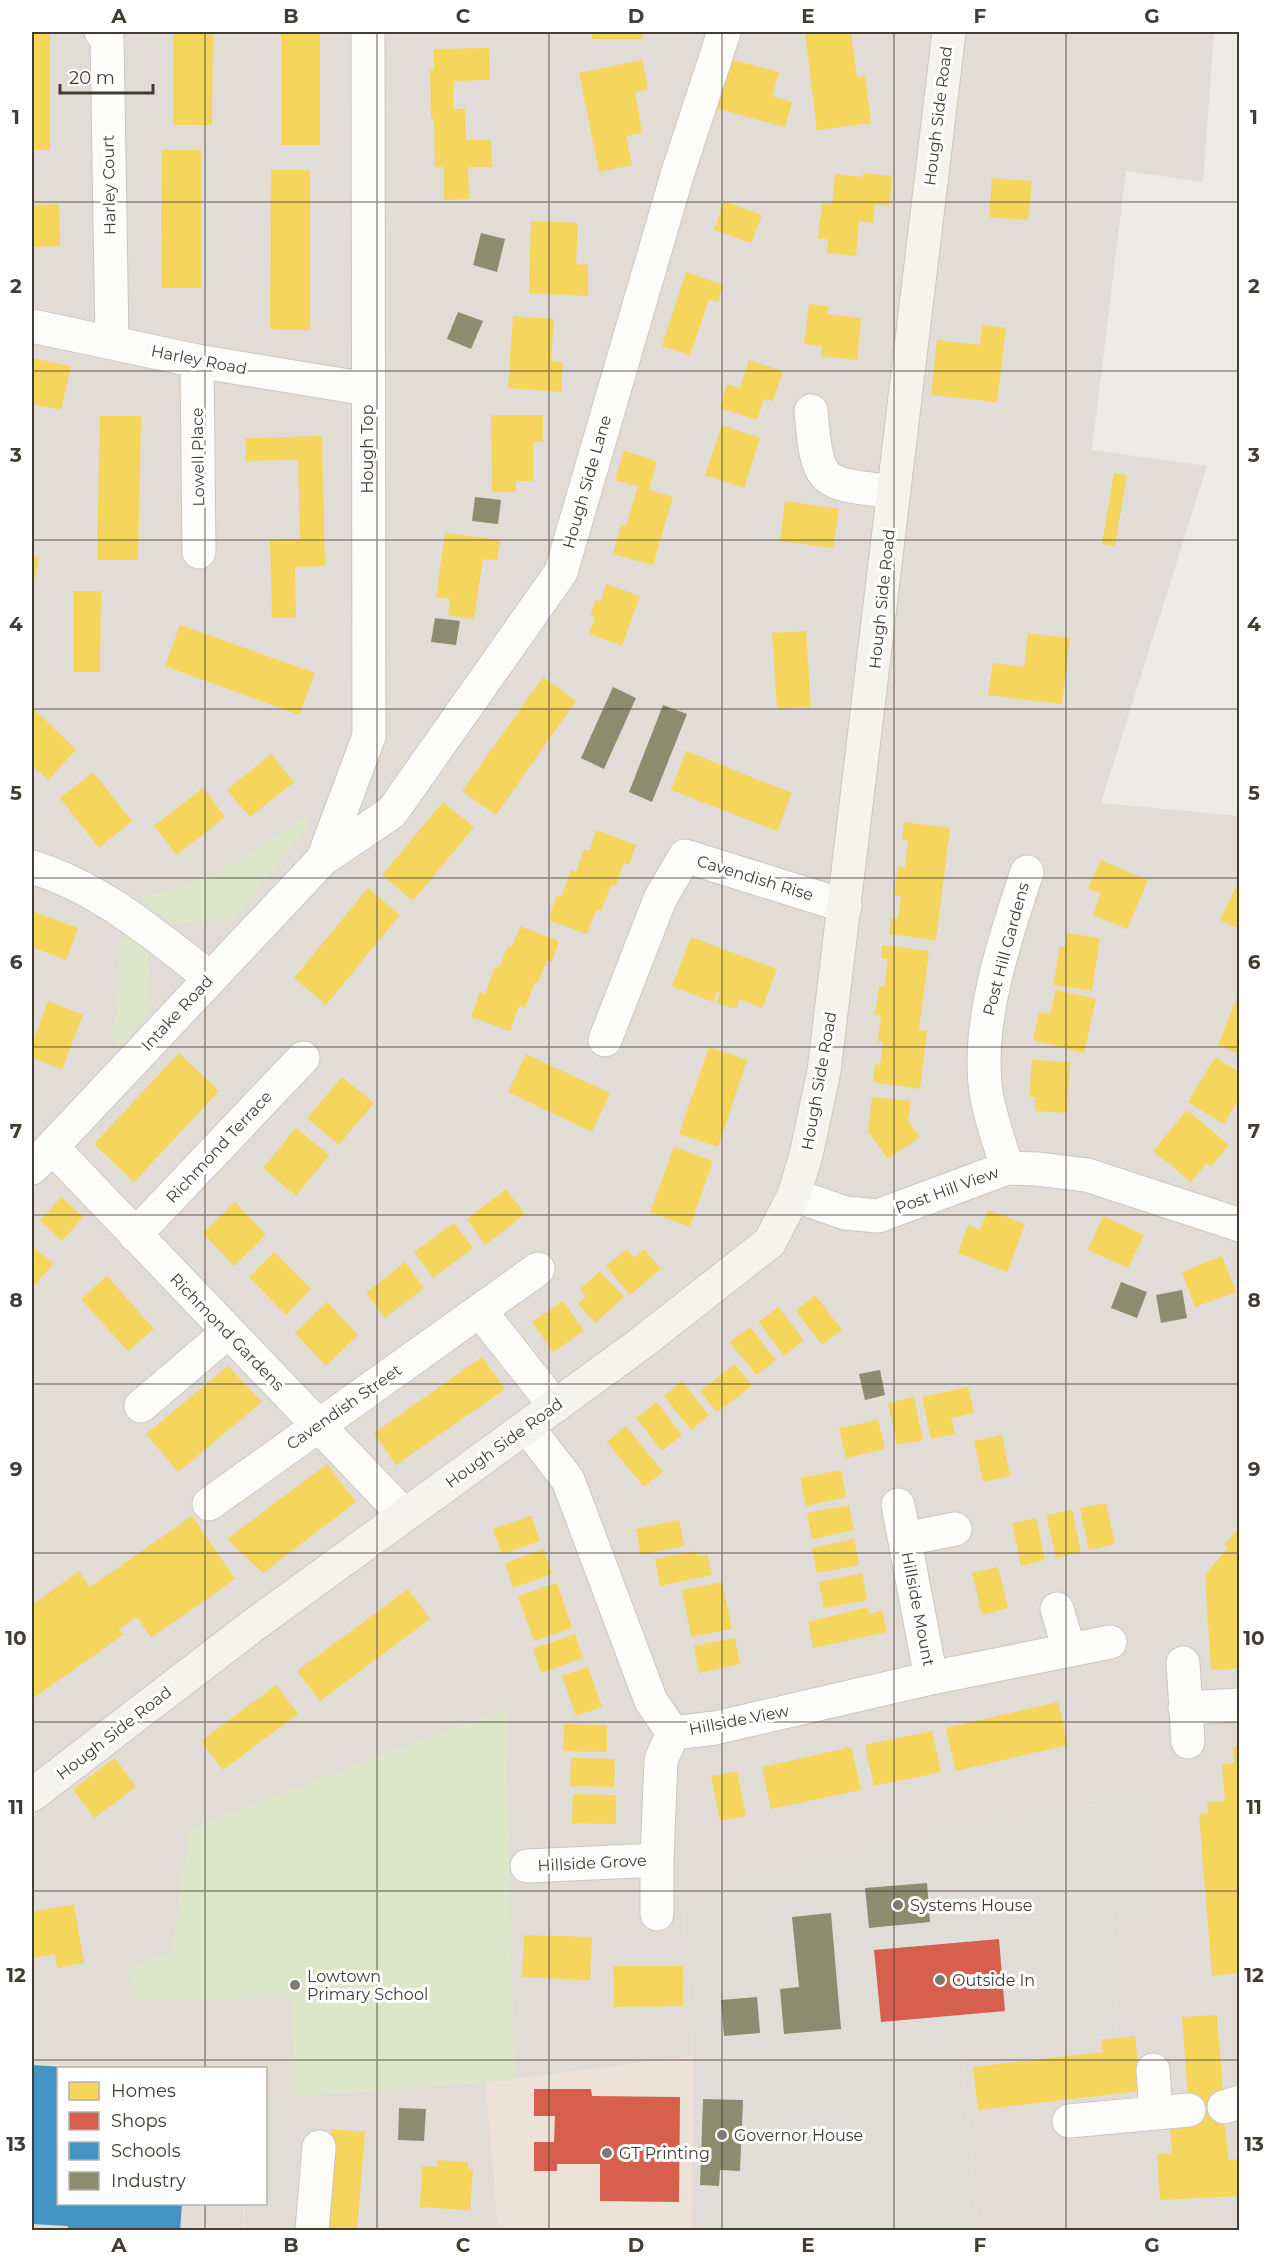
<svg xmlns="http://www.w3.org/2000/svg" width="1271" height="2262" font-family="Montserrat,sans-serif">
	<rect width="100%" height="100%" fill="#edebe7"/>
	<path fill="#e1dcd5" d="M32 32H1214L1203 182 1126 171 1092 450 1207 466 1101 803 1239 816V2230H978L962 2054 1117 2035 1112 1912 1154 1908 1148 1796 983 1824 716 1889 683 1914 693 2056 514 2080 505 1709 189 1829 173 1952 32 2002Z
		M486 2082 498 2230H244L245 2204H266V2099Z"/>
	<path fill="#ece2d8" d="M693 2056 692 2230H498L486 2082Z"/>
	<path fill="#e0dcd8" d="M1149 1796 1154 1908 1112 1912 1117 2035 962 2054 978 2230H692L693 2056 683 1914 716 1889 983 1824Z"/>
	<path fill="#e3ddd3" d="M506 1709 514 2080 266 2099V2068H58V2204H245L243 2230H32V2002L173 1952 189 1829Z"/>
	<path fill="#dde6c9" d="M305 816 310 823 234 918 172 924 145 903 143 896C204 885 256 853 305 816Z
		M120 937 137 940 148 955 151 1010 120 1047 111 1039 118 1006Z
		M506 1709 514 2080 296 2096 290 1997 138 1999 127 1968 173 1952 189 1829Z"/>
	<path fill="#f6d55c" d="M173 32H213L212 125H173Z
		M281 32H320V145H281Z
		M593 32H642V39H592Z
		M805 32H851L857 77 865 76 871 123 817 130Z
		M32 33H50V150H32Z
		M489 48 490 80 453 81V109H465L466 140H491L492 167H468L469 199 444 200V167H435L434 119H431L430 70H434V49Z
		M729 59 779 72 772 96 792 102 785 127 715 108Z
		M642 60 648 89 635 92 642 133 626 136 632 165 599 172 579 73Z
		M162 150H201V288H161Z
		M271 170H310V330L270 329Z
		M863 173 892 176 889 206 875 204 873 223 859 221 856 256 827 253 828 239H818L822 203 832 204 835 174 863 177Z
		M992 178 1032 181 1028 220 989 217Z
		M724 201 762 215 751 243 714 230Z
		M59 204 60 246 32 247V205Z
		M531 221 578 223 576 264 588 265V296L529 293Z
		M686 272 723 285 718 302 709 299 690 355 662 346Z
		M809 304 828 306 827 314 861 318 857 360 821 356 822 346 804 344Z
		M513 316 554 319 551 361 563 362 561 392 508 388Z
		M982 325 1006 328 997 402 931 395 937 340 980 345Z
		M32 358 71 366 61 410 32 404Z
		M749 360 783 371 773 401 764 399 757 420 720 408 727 384 740 388Z
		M491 415H543V442H533V481H516V492H492Z
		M100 416H141L138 560H97Z
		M722 425 760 438 744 488 705 475Z
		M322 436 325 566 295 567 296 618H272L270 540 300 539 298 460 246 461 245 438Z
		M624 451 657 461 649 490 673 497 653 565 613 554 621 525 626 526 638 486 615 480Z
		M1114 473 1127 475 1115 546 1102 544Z
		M785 501 839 509 833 548 780 541Z
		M445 533 500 540 497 560 483 559 474 619 448 615 450 599 436 597Z
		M32 555 39 557 33 590H32Z
		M606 584 640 596 622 646 589 634 595 617 590 615 596 600 601 601Z
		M73 591H101L100 672H73Z
		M180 625 315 673 299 715 165 666Z
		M806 631 811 707 777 709 772 633Z
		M1028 633 1070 638 1062 704 988 695 993 663 1024 667Z
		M543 677 576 701 496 815 462 791Z
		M33 708 76 750 48 780 32 765Z
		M686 751 792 793 777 831 671 790Z
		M271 754 294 782 250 817 227 790Z
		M93 772 132 821 99 848 60 798Z
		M203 788 225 817 177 855 154 826Z
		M443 802 474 827 413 901 382 875Z
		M904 822 950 828 936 940 889 934 891 918 898 919 901 896 894 895 898 867 905 868 908 840 902 839Z
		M596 830 636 845 629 865 624 863 615 887 611 885 601 911 596 910 587 934 548 920 557 895 561 897 571 870 576 872 584 849 589 851Z
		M1101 860 1148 880 1127 929 1093 915 1101 894 1088 888Z
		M1239 881V929L1220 920Z
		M368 888 400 915 326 1005 294 978Z
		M32 911 78 928 66 960 32 947Z
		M520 926 559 941 552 962 547 960 538 983 535 982 525 1008 519 1006 510 1031 471 1017 480 992 485 994 495 967 499 968 508 946 512 947Z
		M1067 933 1100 938 1092 991 1053 985 1060 946 1065 947Z
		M691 937 777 969 762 1008 739 999 736 1009 717 1003 719 992 717 991 713 1002 672 986Z
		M882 945 929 951 919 1030 927 1031 920 1089 873 1082 875 1064 880 1065 883 1042H878L881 1015H875L879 986 884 987 888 959 881 958Z
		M1056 990 1096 999 1084 1053 1033 1040 1039 1012 1050 1014Z
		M1239 993V1054L1218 1045Z
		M48 1001 83 1015 62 1069 32 1058V1044Z
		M709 1047 747 1060 718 1147 679 1134Z
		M179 1053 219 1091 134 1182 94 1144Z
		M526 1054 610 1093 592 1132 508 1092Z
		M1215 1057 1239 1072V1103L1237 1102 1224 1124 1188 1102Z
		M1032 1060 1070 1062 1067 1113 1035 1111V1097H1029Z
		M342 1077 374 1103 339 1145 307 1118Z
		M872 1097 911 1101 908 1120 920 1137 888 1159 868 1131Z
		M1187 1110 1229 1145 1211 1167 1207 1163 1191 1182 1153 1151Z
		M296 1128 329 1155 296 1196 263 1168Z
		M674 1147 713 1161 690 1227 650 1212Z
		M506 1189 525 1214 485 1245 467 1219Z
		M61 1197 83 1217 62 1241 40 1221Z
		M235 1202 266 1235 234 1266 203 1233Z
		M988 1210 1025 1224 1007 1272 958 1253 968 1225 980 1230Z
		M1103 1216 1144 1235 1128 1268 1088 1250Z
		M454 1223 473 1248 433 1278 414 1252Z
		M32 1246 53 1264 32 1288Z
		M627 1249 634 1258 644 1249 661 1269 630 1295 606 1266Z
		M274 1252 311 1289 286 1315 249 1277Z
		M1222 1256 1236 1292 1195 1307 1182 1272Z
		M405 1262 424 1288 385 1318 366 1293Z
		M600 1271 624 1297 595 1323 578 1304 586 1296 580 1289Z
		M107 1276 154 1329 128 1351 81 1299Z
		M815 1295 842 1330 822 1345 796 1311Z
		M563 1301 584 1331 553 1352 532 1322Z
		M327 1302 358 1335 326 1366 295 1333Z
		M778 1307 804 1340 784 1356 759 1322Z
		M750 1327 776 1360 756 1375 730 1342Z
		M482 1357 505 1389 396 1465 374 1433Z
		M735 1364 752 1386 717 1412 700 1391Z
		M228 1366 262 1402 178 1472 146 1434Z
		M682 1381 709 1416 691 1430 664 1396Z
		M968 1387 974 1413 951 1418 955 1434 931 1439 922 1397Z
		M914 1397 923 1440 897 1445 888 1403Z
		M657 1402 682 1435 662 1451 636 1418Z
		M878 1420 885 1449 846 1458 839 1428Z
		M626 1426 663 1472 644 1487 607 1442Z
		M1002 1435 1010 1476 983 1482 974 1441Z
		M327 1464 356 1502 263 1573 227 1539Z
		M841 1470 846 1497 806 1506 800 1478Z
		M1106 1503 1115 1544 1089 1550 1080 1508Z
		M849 1505 854 1530 812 1539 807 1513Z
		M1072 1510 1081 1552 1056 1558 1046 1515Z
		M192 1516 235 1579 151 1638 137 1617 119 1629 123 1635 32 1699V1605L79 1571 90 1587Z
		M531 1516 540 1541 502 1554 493 1529Z
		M1036 1518 1045 1560 1021 1566 1012 1523Z
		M679 1520 684 1546 641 1555 636 1529Z
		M1239 1527V1668L1211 1670 1205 1575 1228 1548 1224 1546Z
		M854 1539 859 1565 817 1573 812 1548Z
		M544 1549 552 1574 513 1588 505 1563Z
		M696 1551 697 1556 707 1554 712 1575 660 1586 655 1559Z
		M998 1567 1008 1608 982 1615 972 1573Z
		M862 1573 867 1600 824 1608 819 1582Z
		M722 1582 732 1629 691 1637 682 1590Z
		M557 1583 572 1628 534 1641 518 1596Z
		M408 1589 430 1619 320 1701 297 1671Z
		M868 1607 869 1614 882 1611 887 1632 813 1648 808 1622Z
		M575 1634 583 1658 541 1673 533 1649Z
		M735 1638 740 1664 699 1673 694 1646Z
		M588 1667 602 1707 576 1716 562 1676Z
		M276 1685 298 1714 223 1770 201 1741Z
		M1058 1702 1068 1745 956 1771 946 1728Z
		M564 1724 607 1725V1752L563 1751Z
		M932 1731 941 1772 874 1786 865 1745Z
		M1239 1746V1973L1212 1976 1199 1814 1208 1813 1207 1802 1225 1801 1222 1764 1234 1763 1233 1747Z
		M851 1747 861 1790 771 1809 762 1767Z
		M115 1758 136 1787 94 1818 73 1789Z
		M571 1758 615 1759 614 1787 570 1786Z
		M737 1771 746 1816 720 1821 711 1776Z
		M573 1794 616 1795V1824L572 1823Z
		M74 1904 84 1963 57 1968 55 1954 32 1958V1912Z
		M524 1935 592 1937 590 1980 522 1977Z
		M613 1966H683V2006L614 2007Z
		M1217 2015 1228 2160 1239 2159V2196L1160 2200 1157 2154 1172 2153 1170 2124 1189 2110 1182 2017Z
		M1135 2036 1141 2091 978 2110 973 2067 1103 2052 1101 2040Z
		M331 2129 365 2132 357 2230H324Z
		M437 2160 468 2162V2169H473L470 2210 420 2207 422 2166 437 2167Z"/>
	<path fill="#d6604d" d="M999 1939 1005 2011 881 2022 874 1950Z
		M534 2089H591L592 2096 680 2097 679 2202 600 2201V2164H557V2171H534V2142H554L555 2116H534Z"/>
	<path fill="#4393c3" d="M32 2065 63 2067 58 2068V2204H182L180 2230H68V2226L32 2224Z"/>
	<path fill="#8c8c6e" d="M481 233 505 239 497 272 473 265Z
		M458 312 483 321 471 349 447 339Z
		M475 497 501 500 498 524 472 521Z
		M435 618 460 621 456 645 431 642Z
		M613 687 636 698 604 769 581 758Z
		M663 705 687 714 652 802 629 792Z
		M1121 1282 1147 1292 1137 1318 1111 1308Z
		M1182 1290 1187 1318 1161 1323 1156 1295Z
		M880 1370 885 1395 865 1400 859 1374Z
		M927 1883 930 1922 869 1928 865 1888Z
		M831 1913 841 2029 784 2034 780 1989 799 1987 792 1917Z
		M757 1997 760 2033 724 2036 721 2000Z
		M703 2099 743 2100 740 2171 720 2170 719 2186 700 2185Z
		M399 2108 426 2109 424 2141 398 2140Z"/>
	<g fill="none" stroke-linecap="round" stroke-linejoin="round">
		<g stroke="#cac7c3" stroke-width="35">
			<path id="minor" d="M101 32 107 36 112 342
				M32 326 197 361 367 389
				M197 361 199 552
				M811 411C818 488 820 482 893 492
				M323 859 369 736 368 32
				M32 867C100 888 154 934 210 978
				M605 1040 660 899 685 856 845 906
				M52 1147 404 1515
				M32 1168 323 859 392 812 561 572 678 172 724 32
				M1007 1168C1000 1143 990 1118 986 1092 976 1023 1005 938 1027 872
				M794 1195 845 1213 878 1216 1007 1168 1037 1169 1087 1175 1240 1225
				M135 1235 303 1058
				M480 1311 555 1406
				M141 1406 228 1332
				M527 1427 568 1480 651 1701 673 1733 715 1728 931 1678 1110 1642
				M209 1504 538 1269
				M898 1505 931 1678
				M905 1539 955 1529
				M1057 1609 1069 1649
				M1183 1663 1188 1742
				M1185 1708 1240 1705
				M527 1866 657 1860
				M657 1914V1860L661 1760 673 1733
				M1153 2070 1156 2112
				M1224 2107 1240 2102
				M1069 2121 1189 2110
				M312 2230 319 2147"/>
		</g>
		<g stroke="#ccc7bf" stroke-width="35">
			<path id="secondary" d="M32 1795 251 1627 640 1344 770 1242 794 1195 806 1155 824 1071 949 32"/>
		</g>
		<use href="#minor" stroke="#fcfcfb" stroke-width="33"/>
		<use href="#secondary" stroke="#f5f3ee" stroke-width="33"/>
	</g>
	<path fill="none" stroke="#423c35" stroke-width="1.5" stroke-opacity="0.55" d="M205 32V2068M377 32V2230M549 32V2230M722 32V2230M894 32V2230M1066 32V2230M32 202H1240M32 371H1240M32 540H1240M32 709H1240M32 878H1240M32 1047H1240M32 1215H1240M32 1384H1240M32 1553H1240M32 1722H1240M32 1891H1240M32 2060H1240M205 2204V2230"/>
	<g fill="#7e7973" stroke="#fff" stroke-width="2">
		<circle cx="898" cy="1905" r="6"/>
		<circle cx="940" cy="1980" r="6"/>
		<circle cx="295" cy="1985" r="6"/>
		<circle cx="722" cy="2135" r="6"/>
		<circle cx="607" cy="2153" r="6"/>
	</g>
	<g text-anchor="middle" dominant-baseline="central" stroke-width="6" stroke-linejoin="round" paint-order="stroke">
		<g font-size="16" fill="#423c35" stroke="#fff">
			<text transform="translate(938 116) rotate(-83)">Hough Side Road</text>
			<text transform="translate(109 185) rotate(-91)">Harley Court</text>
			<text transform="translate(199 360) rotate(11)">Harley Road</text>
			<text transform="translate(367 449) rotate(-90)">Hough Top</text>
			<text transform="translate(198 457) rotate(-91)">Lowell Place</text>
			<text transform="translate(587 482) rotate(-74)">Hough Side Lane</text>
			<text transform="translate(882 599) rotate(-84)">Hough Side Road</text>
			<text transform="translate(755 878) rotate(17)">Cavendish Rise</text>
			<text transform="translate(1006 949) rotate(-75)">Post Hill Gardens</text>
			<text transform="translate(177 1013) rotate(-47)">Intake Road</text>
			<text transform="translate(819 1081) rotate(-80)">Hough Side Road</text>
			<text transform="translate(219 1147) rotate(-47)">Richmond Terrace</text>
			<text transform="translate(947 1190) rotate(-20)">Post Hill View</text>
			<text transform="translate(227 1332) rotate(46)">Richmond Gardens</text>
			<text transform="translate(344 1407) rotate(-35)">Cavendish Street</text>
			<text transform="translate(504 1443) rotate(-36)">Hough Side Road</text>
			<text transform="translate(918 1609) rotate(79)">Hillside Mount</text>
			<text transform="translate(739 1720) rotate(-11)">Hillside View</text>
			<text transform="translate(114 1733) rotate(-38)">Hough Side Road</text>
			<text transform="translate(592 1863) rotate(-3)">Hillside Grove</text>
		</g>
		<g font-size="16" fill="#423c35" stroke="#fff" text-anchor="start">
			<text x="910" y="1905">Systems House</text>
			<text x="307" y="1976">Lowtown<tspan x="307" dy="18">Primary School</tspan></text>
			<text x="952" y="1980">Outside In</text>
			<text x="734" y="2135">Governor House</text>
			<text x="619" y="2153">GT Printing</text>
		</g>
	</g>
	<rect width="1271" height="2262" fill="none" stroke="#ffffff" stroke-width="66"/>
	<rect x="57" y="2067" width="210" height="138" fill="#ffffff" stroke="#b3b1ae" stroke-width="1.5"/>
	<rect x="69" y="2082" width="30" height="18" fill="#f6d55c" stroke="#b3b1ae" stroke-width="1.5"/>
	<text x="111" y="2097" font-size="18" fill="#423c35">Homes</text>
	<rect x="69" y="2112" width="30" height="18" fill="#d6604d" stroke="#b3b1ae" stroke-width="1.5"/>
	<text x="111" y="2127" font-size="18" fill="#423c35">Shops</text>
	<rect x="69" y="2142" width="30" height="18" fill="#4393c3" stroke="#b3b1ae" stroke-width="1.5"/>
	<text x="111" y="2157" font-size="18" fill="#423c35">Schools</text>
	<rect x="69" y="2172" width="30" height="18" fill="#8c8c6e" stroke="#b3b1ae" stroke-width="1.5"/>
	<text x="111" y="2187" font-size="18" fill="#423c35">Industry</text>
	<path d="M60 84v9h93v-9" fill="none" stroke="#423c35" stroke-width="3"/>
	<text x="69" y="84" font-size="18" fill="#423c35" stroke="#ffffff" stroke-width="4.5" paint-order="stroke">20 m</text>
	<rect x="33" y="33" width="1205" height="2196" fill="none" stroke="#423c35" stroke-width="2"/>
	<g font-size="20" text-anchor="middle" font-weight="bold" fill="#423c35">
		<text x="119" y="23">A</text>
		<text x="291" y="23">B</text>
		<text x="463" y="23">C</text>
		<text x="636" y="23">D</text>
		<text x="808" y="23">E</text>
		<text x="980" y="23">F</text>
		<text x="1152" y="23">G</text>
		<text x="16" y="124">1</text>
		<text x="1254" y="124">1</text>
		<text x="16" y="293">2</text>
		<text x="1254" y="293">2</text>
		<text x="16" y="462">3</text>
		<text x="1254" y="462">3</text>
		<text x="16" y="631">4</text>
		<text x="1254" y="631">4</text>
		<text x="16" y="800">5</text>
		<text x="1254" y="800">5</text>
		<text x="16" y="969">6</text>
		<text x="1254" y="969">6</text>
		<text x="16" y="1138">7</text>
		<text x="1254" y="1138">7</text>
		<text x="16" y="1307">8</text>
		<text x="1254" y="1307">8</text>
		<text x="16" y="1476">9</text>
		<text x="1254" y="1476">9</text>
		<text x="16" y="1645">10</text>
		<text x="1254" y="1645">10</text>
		<text x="16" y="1814">11</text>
		<text x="1254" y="1814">11</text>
		<text x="16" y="1982">12</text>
		<text x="1254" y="1982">12</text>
		<text x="16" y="2151">13</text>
		<text x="1254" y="2151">13</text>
		<text x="119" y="2252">A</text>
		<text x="291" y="2252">B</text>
		<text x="463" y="2252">C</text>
		<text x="636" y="2252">D</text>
		<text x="808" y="2252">E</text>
		<text x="980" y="2252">F</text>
		<text x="1152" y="2252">G</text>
	</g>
</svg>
